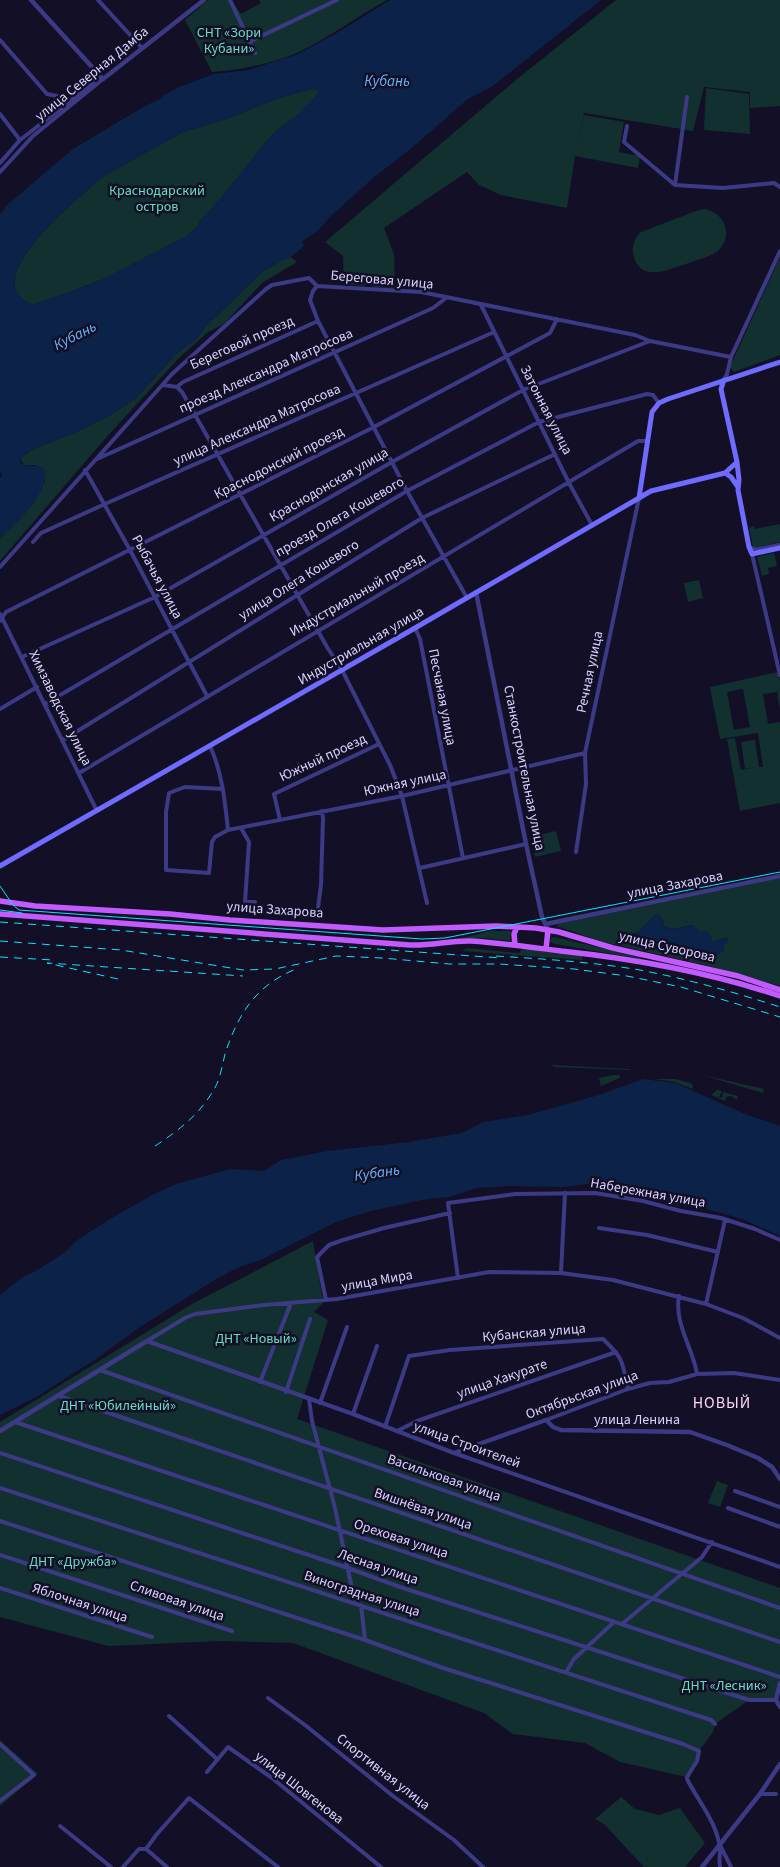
<svg xmlns="http://www.w3.org/2000/svg" width="780" height="1867" font-family="'Source Sans 3',sans-serif">
	<rect width="100%" height="100%" fill="#130f26"/>
	<path fill="#12302f" fill-rule="evenodd" d="M208 0H231L241 14 261 3 259 0H387C358 16 331 36 301 51 279 62 237 71 212 72L185 20Z
		M616 0H780V106L750 108V92L704 87 693 131 584 113 576 152 584 115 624 122 619 152 640 156 638 168 575 156 567 208 501 195 479 185 467 172 384 228 394 254 395 288 373 287 369 283 364 286 344 284 343 256 325 242 517 79Z
		M314 88 318 90 319 93 298 115 275 132 265 143 221 198 201 220 197 227 187 236 104 279 36 304C27 305 23 299 17 293 0 261 77 200 98 180L109 173 183 132 227 119 273 100Z
		M706 88 749 94 750 134 704 130Z
		M704 209C725 212 734 236 718 251 710 257 699 259 689 263 670 269 639 285 633 253 632 244 635 237 641 232L696 211Z
		M291 257 297 262 262 283 224 324 208 332 178 359 104 440 0 561V538L34 503 45 481 35 465H24L20 458 35 448 70 435 114 413 137 397 175 355 196 339 205 327 262 272 282 260Z
		M780 257V355L734 372 730 367Z
		M780 524V542L755 548 753 546 749 528 754 526 755 529Z
		M774 553 777 566 768 568 769 574 762 576 757 557Z
		M699 580 703 598 688 602 684 583Z
		M778 672 780 681V710L777 692 763 694 768 724 780 722V803L740 811 727 739 735 738 741 770 758 767 745 769 741 742 755 740 759 767H763L758 733 720 739 710 687ZM743 689 750 727 734 730 727 692Z
		M556 831 561 851 535 857 531 837Z
		M780 878V986L709 966 599 941 557 926 558 924ZM656 914 662 917 664 926C675 932 681 926 693 925L698 931 703 933 707 931 711 938 710 940 713 942 723 938 728 939 720 952 708 962 633 933H640L643 927Z
		M491 931H511L510 941 483 938H461Z
		M554 937 641 957V959L555 944 550 942 551 938Z
		M467 948 519 953 522 949 582 956V960L462 951Z
		M551 1065 630 1069 631 1070 554 1067Z
		M614 1075H620V1078L601 1086 599 1078Z
		M702 1075 764 1089 763 1093Z
		M653 1079H675L691 1083 693 1086V1089L674 1082Z
		M717 1090 722 1091 719 1097 722 1098 723 1092 738 1096 737 1100 731 1096 726 1097 725 1101 711 1095Z
		M313 1241 322 1296 326 1300 314 1312 328 1320 297 1419 780 1588V1683L776 1700H749L715 1724 713 1732 699 1751 697 1761 687 1777 620 1762 585 1743 513 1734 484 1713 293 1643 221 1641 108 1646 0 1617V1422L192 1304Z
		M717 1481 728 1485 720 1507 708 1503Z
		M0 1740 38 1774 0 1806Z
		M621 1797 635 1809 659 1815 680 1808 705 1843 685 1867H644L604 1824 595 1819Z"/>
	<path fill="#0c2248" fill-rule="evenodd" d="M390 0H601L493 86 468 99 408 151 373 178 330 217 318 231 302 241 304 246 291 257 282 260 262 272 205 327 196 339 175 355 137 397 114 413 70 435 35 448 20 458 21 463 24 465 43 467C53 490 16 524 0 538V478L2 476 0 470V214L7 205 73 149 145 106 162 98V96L179 87 214 74 249 70 298 54 340 31ZM314 88 318 90 319 94 305 106 298 115 275 132 265 143 221 198 201 220 197 227 187 236 104 279 36 304C27 305 23 299 17 293 0 261 77 200 98 180L109 173 183 132 227 119 273 100Z
		M656 914 662 917V923C671 935 681 926 693 925L698 931 709 932 712 938 710 940 713 942 716 940 726 937 729 941 723 946 725 949 723 952H720L708 962 637 943 632 933 636 934 638 931 640 933 639 930Z
		M643 1079 675 1083 745 1114 780 1126V1236L742 1219 700 1207 672 1205 659 1201 635 1189 594 1183 565 1187 512 1186 477 1188 449 1197 427 1199 371 1211 336 1222 261 1260 239 1267 218 1278 140 1327 96 1359 38 1396 0 1415V1295L24 1276 34 1272 64 1253 79 1239 110 1219 154 1194 176 1184 230 1169 264 1171 281 1160 327 1151 409 1142 462 1133 483 1122 528 1115 599 1095Z"/>
	<g fill="none" stroke-linecap="round" stroke-linejoin="round">
		<path stroke="#3d3a85" stroke-width="4" d="M98 0 142 48
			M230 0 255 53
			M0 40 47 94 57 96 67 103
			M251 41 337 0
			M0 114 20 140
			M627 126 624 142 675 185 723 188 774 183 780 187
			M0 163 20 140 96 81 100 80
			M0 172 33 136 103 79
			M675 185 687 97
			M317 286 421 292 635 335 650 341 731 357
			M317 286 313 291 310 300 318 321 407 491 467 598
			M481 305 569 483 592 525
			M724 380 727 374 731 357 780 251
			M163 385 177 387 182 392 327 647 342 670 390 765 402 796 427 903
			M177 387 183 382 318 321
			M97 459 433 308 446 298
			M85 470 130 550 207 696
			M33 542 41 533 105 504 494 332
			M752 554 780 675
			M0 567 172 374 266 289 272 285 309 278 317 286
			M0 614 97 811
			M0 621 6 612 374 427 550 333 557 319
			M415 628 420 639 463 858
			M22 657 155 597 392 462 523 390 650 341
			M45 704 407 491 539 422 647 394 653 395 659 403
			M0 709 37 687
			M63 740 422 518 555 454
			M210 746C222 772 225 801 228 830
			M79 773 638 441H647
			M223 789 185 787 169 793 166 812V870L209 873 212 842 215 837 228 830 402 796 585 753
			M280 820 274 794 379 744
			M241 828 249 842 245 902H255
			M576 852 586 784 585 753 639 498
			M420 868 526 844
			M317 915 321 885 323 818 322 811
			M599 1228 647 1235 718 1252
			M561 1273 565 1193
			M458 1278 448 1203 515 1194 595 1193 643 1201 681 1211 721 1218 755 1229 780 1240
			M679 1296C674 1324 693 1348 697 1374
			M326 1300 317 1257 329 1245 343 1240 384 1228 450 1213
			M706 1304 725 1220
			M147 1341 185 1318 195 1314 264 1305 337 1299 489 1272 561 1273 613 1280 706 1304 743 1318 780 1338
			M100 1370 780 1608
			M260 1382 291 1303
			M286 1392 310 1319
			M59 1396 780 1642
			M309 1399 312 1421 335 1508 351 1584 357 1604
			M320 1403 347 1327
			M353 1414 377 1346
			M546 1420 628 1389 650 1383 669 1382 697 1374 734 1373 780 1380
			M15 1422 780 1677
			M385 1427 409 1356 450 1350 603 1339C624 1359 622 1361 628 1389
			M397 1431 417 1421 616 1352
			M0 1453 348 1568 400 1587 749 1700H776
			M454 1453 780 1567
			M0 1488 711 1720 715 1724
			M735 1491 780 1507
			M728 1508 780 1527
			M0 1521 365 1640 443 1668 683 1744 699 1751 697 1761 687 1777
			M0 1555 232 1631
			M0 1588 152 1637
			M361 1605 365 1640
			M622 1624 702 1557 712 1542
			M566 1672 574 1659 614 1622
			M268 1698 305 1725 393 1796 454 1840 483 1867
			M169 1716 217 1759
			M0 1744 34 1775 0 1801
			M207 1772 228 1747 272 1778 381 1867
			M687 1779C698 1801 719 1825 720 1851 720 1856 719 1861 720 1867
			M760 1794H776
			M60 1826 111 1867
			M721 1847 731 1867
			M123 1867 139 1849H146
			M167 1867 146 1849 157 1834 189 1798 278 1867"/>
		<path stroke="#3d3a85" stroke-width="4.5" d="M31 0 103 79 204 0
			M749 547 756 550 780 545
			M476 592 526 844 542 917 548 930
			M546 924 780 876
			M0 1431 147 1341 353 1414 454 1453 546 1420 553 1427 561 1430 690 1432 727 1445 758 1458 772 1467 780 1479
			M780 1683 776 1700 780 1707
			M702 1867 760 1794 780 1764"/>
		<path stroke="#6f6bff" stroke-width="5" d="M724 380 721 389 737 462 739 480 738 490 749 547 752 554 780 548
			M725 473 731 477 738 487
			M639 498 652 412 659 403 668 399 780 362
			M0 866 415 628 639 498 651 491 725 473 737 462"/>
		<path stroke="#c25bff" stroke-width="5.5" d="M0 901 35 906 170 914 230 920 383 930 496 926 536 928 559 932 613 948 738 976 780 990
			M0 914 410 945C431 946 451 940 471 941 501 943 531 947 561 951 636 959 709 972 780 996
			M515 945 514 934 517 927
			M546 949 548 930"/>
		<path stroke="#00e5ff" stroke-width="1" d="M0 886 13 905 19 910 422 939 445 938 780 872
			M0 910 22 913"/>
		<path stroke="#00e5ff" stroke-width="1" stroke-dasharray="8 6" stroke-linecap="butt" d="M0 922 501 958
			M0 941 121 950 243 970 275 969 336 956 382 958 449 964H499L574 969 627 976 681 987 780 1017
			M496 956C544 959 592 962 640 970 687 979 734 992 780 1007
			M0 957 53 960
			M118 979 47 963 243 976
			M155 1146C178 1131 199 1115 213 1091 220 1081 222 1066 225 1054 238 1014 256 985 296 969"/>
	</g>
	<g text-anchor="middle" dominant-baseline="central" stroke-width="5" stroke-linejoin="round" paint-order="stroke">
		<g font-size="14" fill="#5fe0c0" stroke="#130f26">
			<text x="229" y="33">СНТ «Зори<tspan x="229" dy="16">Кубани»</tspan></text>
			<text x="157" y="191">Краснодарский<tspan x="157" dy="16">остров</tspan></text>
			<text x="256" y="1339">ДНТ «Новый»</text>
			<text x="118" y="1406">ДНТ «Юбилейный»</text>
			<text x="73" y="1562">ДНТ «Дружба»</text>
			<text x="724" y="1686">ДНТ «Лесник»</text>
		</g>
		<g font-size="14" fill="#d9d4ff" stroke="#130f26">
			<text transform="translate(92 74) rotate(-39)">улица Северная Дамба</text>
			<text transform="translate(382 280) rotate(5)">Береговая улица</text>
			<text transform="translate(242 343) rotate(-24)">Береговой проезд</text>
			<text transform="translate(266 371) rotate(-24)">проезд Александра Матросова</text>
			<text transform="translate(546 410) rotate(63)">Затонная улица</text>
			<text transform="translate(257 425) rotate(-24)">улица Александра Матросова</text>
			<text transform="translate(279 463) rotate(-27)">Краснодонский проезд</text>
			<text transform="translate(329 485) rotate(-30)">Краснодонская улица</text>
			<text transform="translate(340 517) rotate(-30)">проезд Олега Кошевого</text>
			<text transform="translate(157 577) rotate(62)">Рыбачья улица</text>
			<text transform="translate(299 580) rotate(-32)">улица Олега Кошевого</text>
			<text transform="translate(357 595) rotate(-30)">Индустриальный проезд</text>
			<text transform="translate(361 646) rotate(-30)">Индустриальная улица</text>
			<text transform="translate(590 672) rotate(-78)">Речная улица</text>
			<text transform="translate(442 697) rotate(79)">Песчаная улица</text>
			<text transform="translate(60 708) rotate(64)">Химзаводская улица</text>
			<text transform="translate(323 758) rotate(-25)">Южный проезд</text>
			<text transform="translate(524 768) rotate(79)">Станкостроительная улица</text>
			<text transform="translate(405 783) rotate(-12)">Южная улица</text>
			<text transform="translate(675 885) rotate(-11)">улица Захарова</text>
			<text transform="translate(275 910) rotate(4)">улица Захарова</text>
			<text transform="translate(667 947) rotate(13)">улица Суворова</text>
			<text transform="translate(648 1193) rotate(10)">Набережная улица</text>
			<text transform="translate(377 1281) rotate(-10)">улица Мира</text>
			<text transform="translate(534 1333) rotate(-5)">Кубанская улица</text>
			<text transform="translate(502 1379) rotate(-19)">улица Хакурате</text>
			<text transform="translate(582 1395) rotate(-20)">Октябрьская улица</text>
			<text x="637" y="1420">улица Ленина</text>
			<text transform="translate(467 1445) rotate(20)">улица Строителей</text>
			<text transform="translate(444 1478) rotate(19)">Васильковая улица</text>
			<text transform="translate(423 1509) rotate(19)">Вишнёвая улица</text>
			<text transform="translate(401 1539) rotate(18)">Ореховая улица</text>
			<text transform="translate(378 1567) rotate(19)">Лесная улица</text>
			<text transform="translate(362 1594) rotate(18)">Виноградная улица</text>
			<text transform="translate(177 1601) rotate(19)">Сливовая улица</text>
			<text transform="translate(80 1603) rotate(18)">Яблочная улица</text>
			<text transform="translate(383 1772) rotate(38)">Спортивная улица</text>
			<text transform="translate(299 1788) rotate(38)">улица Шовгенова</text>
		</g>
		<g font-size="15" font-style="italic" fill="#62b6ff" stroke="#130f26">
			<text x="387" y="81">Кубань</text>
			<text transform="translate(75 336) rotate(-27)">Кубань</text>
			<text transform="translate(377 1173) rotate(-8)">Кубань</text>
		</g>
		<g font-size="16" letter-spacing="1" fill="#ffd6f0" stroke="#130f26">
			<text x="722" y="1403">НОВЫЙ</text>
		</g>
	</g>
</svg>
